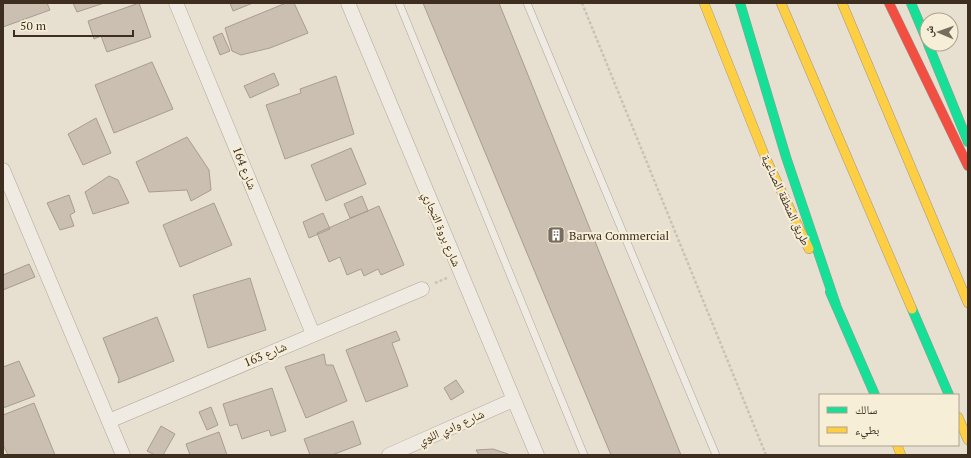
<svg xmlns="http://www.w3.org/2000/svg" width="971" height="458" font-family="'PT Serif','Noto Naskh Arabic',serif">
	<rect width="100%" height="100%" fill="#e7e0d1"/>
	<path fill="#cbbfb2" stroke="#a89c90" d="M3 3H47L50 10 3 27Z
		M73 3H104L77 12Z
		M139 3 151 37 107 52 101 36 94 39 88 21Z
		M230 3H253L233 11Z
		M286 3H294L308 33 270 48 241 55 232 51 225 28Z
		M423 3H499L681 455H611Z
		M222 33 230 51 220 55 213 37Z
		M152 62 173 109 114 133 95 85Z
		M274 73 279 85 250 98 244 86Z
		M336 76 354 134 285 159 266 105 301 93 300 89Z
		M96 118 111 153 83 165 68 134Z
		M187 137 209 170 211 190 191 201 187 190 149 192 136 162Z
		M351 148 366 184 326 201 311 165Z
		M109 176 118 180 129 203 93 214 85 192Z
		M69 195 75 212 70 215 74 226 60 230 47 203Z
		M362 196 368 211 350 218 344 204Z
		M214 203 232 245 180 267 163 225Z
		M379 206 404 265 381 275 378 269 364 276 361 269 347 275 340 257 329 262 317 233Z
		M323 213 330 229 309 238 303 222Z
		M29 264 35 277 3 290V275Z
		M250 278 266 330 208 348 193 295Z
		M157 317 174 361 118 383 119 379 103 338Z
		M396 331 400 340 392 343 408 386 366 402 346 350Z
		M324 354 326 365H333L347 401 306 418 285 367Z
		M19 361 35 396 3 408V367Z
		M456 380 464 392 451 400 444 388Z
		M272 388 286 431 271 436 269 430 242 439 237 424 230 426 223 404Z
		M34 403 55 455H8L3 445V415Z
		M211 407 218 425 207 430 199 412Z
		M353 421 361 444 332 455H310L304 439Z
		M161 426 175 434 163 455H155L147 451Z
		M219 432 227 455H190L186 444Z
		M493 449 511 455H479L476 450Z"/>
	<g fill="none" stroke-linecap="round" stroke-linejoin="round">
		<g stroke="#ada599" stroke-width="8">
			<path id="lane" d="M399 3 584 455
				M527 3 716 455"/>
		</g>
		<g stroke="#ada599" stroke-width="15">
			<path id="street" d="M176 3 313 334
				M348 3 537 455
				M3 170 123 455
				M109 421 422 289
				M389 455 513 400"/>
		</g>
		<g stroke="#9c958a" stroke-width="10">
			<path id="fast" d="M740 3 786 157 837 308
				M911 3 927 41
				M928 44 968 142
				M830 292 875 395
				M912 309 949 395"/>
		</g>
		<g stroke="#9c958a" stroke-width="10">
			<path id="slow" d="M704 3 766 159 809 249
				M781 3 912 309
				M842 3 968 303
				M958 417 968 440
				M897 445 901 455"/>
		</g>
		<g stroke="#9c958a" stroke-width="10">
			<path id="jam" d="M889 3 968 166"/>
		</g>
		<path stroke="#c8c2b9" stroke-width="2.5" stroke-dasharray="3 2" stroke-linecap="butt" d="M582 3 766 455
			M435 283 447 278"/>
		<use href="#lane" stroke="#efebe3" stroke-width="7"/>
		<use href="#street" stroke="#efebe3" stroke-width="14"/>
		<use href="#fast" stroke="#16e098" stroke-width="9"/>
		<use href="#slow" stroke="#ffcf43" stroke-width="9"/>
		<use href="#jam" stroke="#f24e42" stroke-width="9"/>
	</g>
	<defs>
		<g id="building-square" transform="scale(0.9)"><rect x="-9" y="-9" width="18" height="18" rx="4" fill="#786c5e" stroke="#f7eed8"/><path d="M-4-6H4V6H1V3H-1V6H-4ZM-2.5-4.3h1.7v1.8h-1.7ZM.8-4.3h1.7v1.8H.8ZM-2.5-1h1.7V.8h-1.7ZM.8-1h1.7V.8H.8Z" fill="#fff"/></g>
	</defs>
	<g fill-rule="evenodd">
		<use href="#building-square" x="556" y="235"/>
	</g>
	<g text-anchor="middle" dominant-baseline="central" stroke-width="4" stroke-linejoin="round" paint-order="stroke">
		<g font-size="12" fill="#3d2e20" stroke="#f7eed8">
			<text transform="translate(245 168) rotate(68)">شارع 164</text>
			<text transform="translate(786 200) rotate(65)">طريق المنطقة الصناعية</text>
			<text transform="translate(442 229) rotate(67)">شارع بروة التجاري</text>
			<text transform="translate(265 354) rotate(-23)">شارع 163</text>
			<text transform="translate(451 427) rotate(-24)">شارع وادي اللوي</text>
		</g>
		<g font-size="12" fill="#3d2e20" stroke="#f7eed8" text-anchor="start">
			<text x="569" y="235">Barwa Commercial</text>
		</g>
	</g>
	<rect width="971" height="458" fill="none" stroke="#3d2e20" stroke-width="8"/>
	<rect x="819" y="394" width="140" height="52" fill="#f7eed8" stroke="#ada18e"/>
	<rect x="827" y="407" width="20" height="6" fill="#16e098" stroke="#ada18e"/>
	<text x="855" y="414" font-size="12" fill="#3d2e20">سالك</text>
	<rect x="827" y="427" width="20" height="6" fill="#ffcf43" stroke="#ada18e"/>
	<text x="855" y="434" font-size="12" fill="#3d2e20">بطيء</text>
	<g transform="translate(939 32) rotate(272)"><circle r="19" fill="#f7eed8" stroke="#ada18e"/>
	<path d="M0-3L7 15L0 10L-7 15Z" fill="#786c5e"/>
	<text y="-6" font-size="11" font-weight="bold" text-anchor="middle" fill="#3d2e20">ش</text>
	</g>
	<path d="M14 30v6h119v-6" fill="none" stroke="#3d2e20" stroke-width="2"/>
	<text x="20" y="30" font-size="12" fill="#3d2e20" stroke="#f7eed8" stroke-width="3" paint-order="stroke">50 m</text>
</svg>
